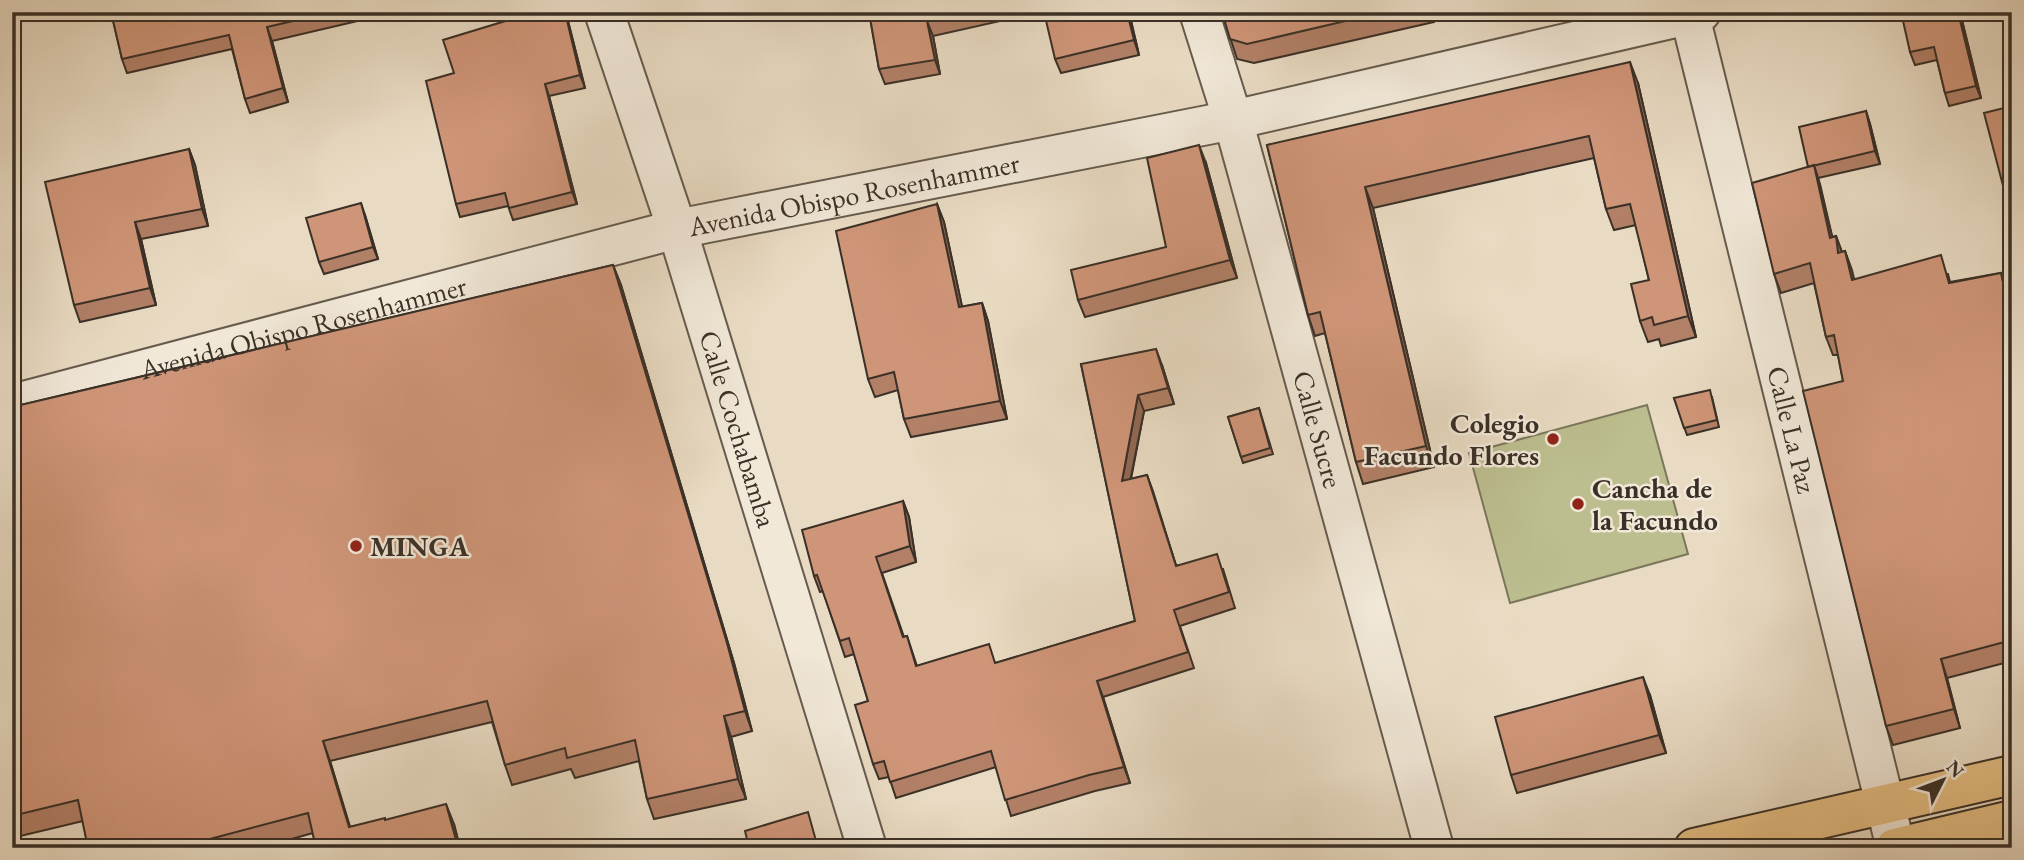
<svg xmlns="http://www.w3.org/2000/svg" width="2024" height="860" font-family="'EB Garamond',serif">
	<rect width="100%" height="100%" fill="#e9dbc3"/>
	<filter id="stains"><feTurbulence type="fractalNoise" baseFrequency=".00286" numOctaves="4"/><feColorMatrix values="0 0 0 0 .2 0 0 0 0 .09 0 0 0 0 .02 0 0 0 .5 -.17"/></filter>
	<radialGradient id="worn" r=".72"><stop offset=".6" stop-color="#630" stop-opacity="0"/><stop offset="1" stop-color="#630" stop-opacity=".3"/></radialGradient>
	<path fill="#bcbe8f" stroke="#7b775b" stroke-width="2" d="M1647 405 1688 554 1510 603 1469 453Z"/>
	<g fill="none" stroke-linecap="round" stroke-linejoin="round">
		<g stroke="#665b4e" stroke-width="42">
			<g id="minor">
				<path id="s1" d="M604 12 677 229 867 848"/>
				<path id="s2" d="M1199 12 1233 120 1434 848"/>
				<path id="s3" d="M1689 12 1896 848"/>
				<path id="s4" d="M12 404 677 229 1233 120 1701 12"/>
			</g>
		</g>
		<g stroke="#3a3027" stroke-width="42">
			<path id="major" d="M1694 848 2012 775
				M1895 848 2012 820"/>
		</g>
		<use href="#minor" stroke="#f1e8d8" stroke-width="38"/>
		<use href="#major" stroke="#e4be82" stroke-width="38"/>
	</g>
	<path fill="#b28067" stroke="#3a3027" stroke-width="2" d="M111 12H396L272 41 288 102 250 113 245 99 232 49 127 73 122 59Z
		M869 12H1040L933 36 940 74 885 84 879 69Z
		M1129 12 1139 55 1061 73 1055 59Z
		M1222 12H1432L1434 22 1254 63 1237 59Z
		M1960 12 1981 98 1949 106 1945 93 1937 60 1915 65 1910 52Z
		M567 17 585 88 549 96 577 204 513 220 508 206 460 217 456 204 454 73Z
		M1638 83 1696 337 1661 346 1659 339 1648 342 1640 321 1649 280 1636 225 1614 230 1606 209 1594 158 1373 208 1434 467 1363 484 1356 462 1325 333 1315 336 1308 315 1267 145Z
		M1866 111 1870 124 1880 164 1818 178 1832 237 1836 236 1842 252 1845 251 1854 280 1948 274 1950 282 2001 273 2008 292 2012 310V661L1947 678 1960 728 1893 745 1886 726 1843 381 1838 355H1833L1826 337 1814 283 1781 293 1774 274 1808 167Z
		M189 149 195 165 208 226 141 239 156 305 80 322 74 305Z
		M1206 163 1237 278 1085 317 1078 300 1166 247Z
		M937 204 944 222 962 307 982 303 988 321 1007 419 911 437 904 419 898 390 875 397 868 379Z
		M365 215 378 259 324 274 319 262Z
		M613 265 621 285 734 663 752 731 731 737 746 799 654 819 647 799 639 761 575 778 571 769 512 785 505 765 492 722 330 761 350 827 385 820 454 824 460 848H316L313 833 259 848H88L83 821 12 838V407Z
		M1081 364 1162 365 1174 404 1144 411 1131 479 1147 475 1176 565 1223 569 1235 608 1180 626 1194 668 1103 697 1130 783 1095 791 1011 816 996 767 896 798 889 777 879 779 873 764 868 701 854 654 845 657 823 591 820 592 814 576 903 501 909 517 916 562 882 573 904 637 907 636 917 666 996 663 1135 621Z
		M1712 397 1719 427 1687 435 1674 398Z
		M1259 408 1273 454 1243 463 1228 417Z
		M1650 695 1666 753 1517 793 1511 775Z"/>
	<path fill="#916854" stroke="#3a3027" stroke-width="2" d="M565 12 567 17 585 88 580 75Z
		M1127 12H1129L1139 55 1134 40Z
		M1958 12H1960L1981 98 1976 86Z
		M927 21 933 36 940 74 935 60Z
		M267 27 272 41 288 102 283 88Z
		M1630 62 1638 83 1696 337 1688 316Z
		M545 84 549 96 577 204 572 192Z
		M1866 111 1870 124 1880 164 1875 151Z
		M1199 145 1206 163 1237 278 1230 260Z
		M189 149 195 165 208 226 202 209Z
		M1814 165 1820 184 1837 257 1830 238Z
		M1365 187 1373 208 1434 467 1426 446Z
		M361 203 365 215 378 259 373 247Z
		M937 204 944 222 966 325 959 307Z
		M135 222 141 239 156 305 150 288Z
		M1836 236 1843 255 1838 253Z
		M1845 251 1852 270 1859 299 1852 280Z
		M613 265 621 285 734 663 752 731 745 711Z
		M2001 273 2008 292 2012 310V325Z
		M982 303 988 321 1007 419 1000 401Z
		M1156 349 1162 365 1174 404 1168 388Z
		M1138 395 1144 411 1127 497 1122 481Z
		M1147 475 1153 491 1181 582 1176 566Z
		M903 501 909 517 916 562 910 546Z
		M1941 659 1947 678 1960 728 1954 709Z
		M1643 677 1650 695 1666 753 1659 735Z
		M1097 681 1103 697 1130 783 1124 767Z
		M724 716 731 737 746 799 738 779Z
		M323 741 330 761 356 847 349 827Z
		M446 804 454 824 460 848H458L456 840Z"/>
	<path fill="#cf9578" stroke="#3a3027" stroke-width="2" d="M111 12H332L267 27 283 88 245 99 229 35 122 59Z
		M535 12H565L580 75 545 84 572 192 509 208 505 193 456 204 426 81 454 73 443 40Z
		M869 12H968L927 21 935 60 879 69Z
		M1044 12H1127L1134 40 1055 59Z
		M1222 12H1384L1247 44 1230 39Z
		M1901 12H1958L1976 86 1945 93 1934 47 1910 52Z
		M1630 62 1688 316 1654 325 1652 317 1640 321 1631 284 1649 280 1630 204 1606 209 1589 136 1365 187 1426 446 1356 462 1320 312 1308 315 1267 145Z
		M2012 106V220L1984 113Z
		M1866 111 1875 151 1808 167 1799 127Z
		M1199 145 1230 260 1078 300 1071 270 1166 247 1147 158Z
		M189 149 202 209 135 222 150 288 74 305 45 182Z
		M1814 165 1830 238 1836 236 1838 253 1845 251 1852 280 1941 255 1949 283 2001 273 2012 325V640L1941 659 1954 709 1886 726 1803 391 1843 381 1834 335 1826 337 1810 263 1774 274 1752 183Z
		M361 203 373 247 319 262 306 218Z
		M937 204 959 307 982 303 1000 401 904 419 894 372 868 379 836 231Z
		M613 265 727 643 745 711 724 716 738 779 647 799 635 740 567 758 565 748 505 765 487 701 323 741 349 827 385 818V820L446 804 456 840 427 848H316L308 813 176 848H88L78 800 12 816V407Z
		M1156 349 1168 388 1138 395 1122 481 1147 475 1176 566 1217 554 1229 592 1174 610 1188 652 1097 681 1124 767 1089 775 1005 800 991 751 890 782 884 761 873 764 855 705 868 701 849 638 840 641 817 575 814 576 802 530 903 501 910 546 876 557 903 637 907 636 916 666 989 644 995 663 1135 621 1081 364Z
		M1710 390 1717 420 1684 428 1674 398Z
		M1259 408 1270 448 1241 457 1228 417Z
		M1643 677 1659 735 1511 775 1495 717Z
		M808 812 818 848H749L745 831Z"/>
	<g fill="#8f2418" stroke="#f1e8d8" stroke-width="2.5">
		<circle cx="1553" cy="439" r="7"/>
		<circle cx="1578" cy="504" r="7"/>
		<circle cx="356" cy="546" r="7"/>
	</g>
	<g text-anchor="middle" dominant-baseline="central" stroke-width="5" stroke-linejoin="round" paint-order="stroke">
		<g font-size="28" fill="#3a3027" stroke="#f1e8d8">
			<text stroke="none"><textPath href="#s4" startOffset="868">Avenida Obispo Rosenhammer</textPath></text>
			<text stroke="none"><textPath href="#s4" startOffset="301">Avenida Obispo Rosenhammer</textPath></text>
			<text stroke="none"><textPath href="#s1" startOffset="438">Calle Cochabamba</textPath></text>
			<text stroke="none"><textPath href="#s2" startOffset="434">Calle Sucre</textPath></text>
			<text stroke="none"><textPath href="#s3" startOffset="430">Calle La Paz</textPath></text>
		</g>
		<g font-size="28" font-weight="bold" fill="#3a3027" stroke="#f1e8d8" text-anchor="start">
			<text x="1539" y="423" text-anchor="end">Colegio<tspan x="1539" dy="32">Facundo Flores</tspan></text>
			<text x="1592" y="488">Cancha de<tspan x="1592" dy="32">la Facundo</tspan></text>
			<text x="370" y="546">MINGA</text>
		</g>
	</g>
	<rect width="2024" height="860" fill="none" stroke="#e9dbc3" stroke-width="42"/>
	<rect x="14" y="14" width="1996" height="832" fill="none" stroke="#3a3027" stroke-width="3.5"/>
	<rect x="21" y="21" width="1982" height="818" fill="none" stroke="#3a3027" stroke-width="2"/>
	<g transform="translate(1943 780) rotate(48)" stroke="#f1e8d8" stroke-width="5" paint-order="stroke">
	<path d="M0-5L12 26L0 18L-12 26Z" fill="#3a3027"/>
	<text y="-10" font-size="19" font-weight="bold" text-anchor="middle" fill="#3a3027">N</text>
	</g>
	<rect width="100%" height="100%" filter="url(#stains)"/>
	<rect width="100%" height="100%" fill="url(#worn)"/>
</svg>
